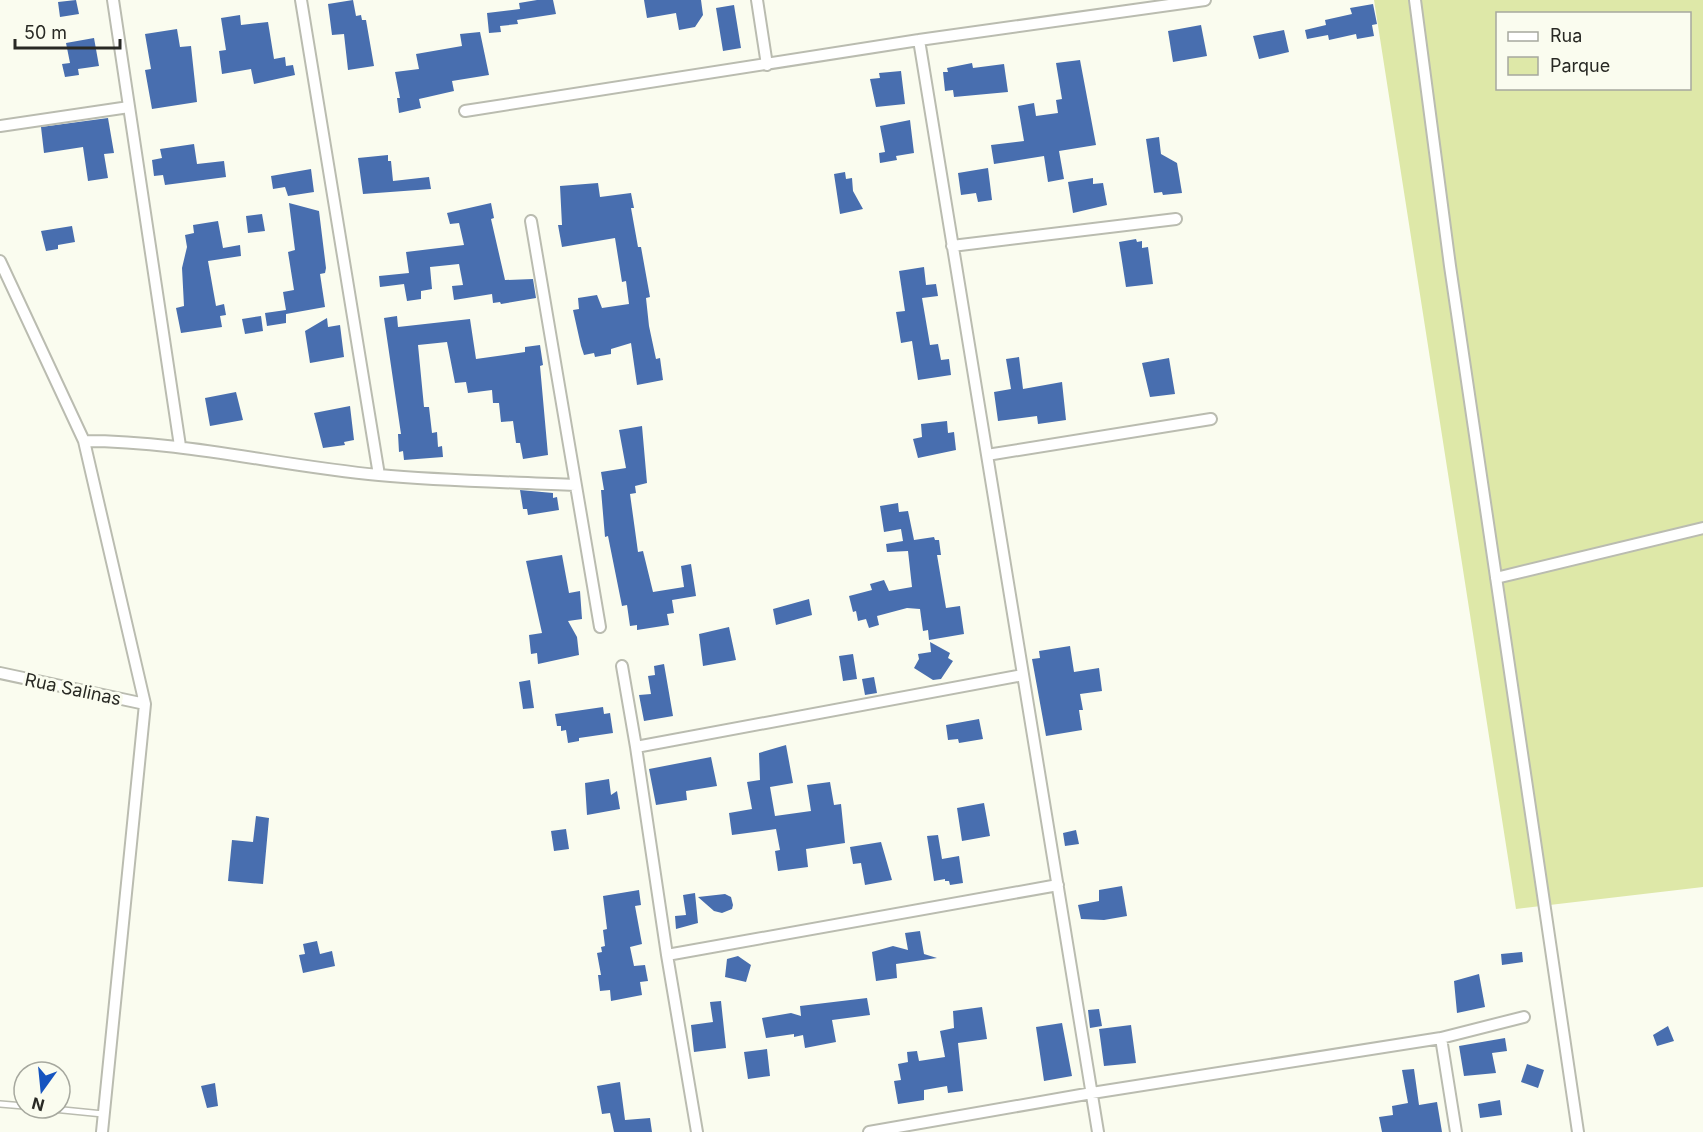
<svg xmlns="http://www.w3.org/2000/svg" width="1703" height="1132" font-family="Inter,sans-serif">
	<rect width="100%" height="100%" fill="#fafcef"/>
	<path fill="#dee8a8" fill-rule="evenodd" d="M1374 0H1703V887L1516 909ZM1498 14H1690V88H1498Z"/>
	<path fill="#486eaf" d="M76 0 79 14 60 17 58 2Z
		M353 0 356 16 361 15 362 20H366L374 66 348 70 344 34 332 35 328 4Z
		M537 0H553L556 14 517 20 518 24 500 26 501 32 489 33 487 13 520 9 519 3Z
		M644 0H701L703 15 695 27 679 30 676 13 647 18Z
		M1373 4 1377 24 1372 25 1374 36 1357 39 1356 34 1329 40 1328 35 1307 39 1305 30 1326 25 1325 20 1352 14 1350 8Z
		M734 5 741 48 723 51 716 8Z
		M240 15 241 25 268 22 274 59 285 57 286 66 293 65 295 75 254 84 251 69 222 74 219 51 226 50 221 18Z
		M1201 25 1207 56 1173 62 1168 31Z
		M177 29 180 47 191 46 197 102 152 109 145 70 151 69 145 34Z
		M1284 30 1289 52 1259 59 1253 36Z
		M480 32 489 75 452 81 454 91 419 99 421 108 399 113 397 98H400L395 72 419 69 416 54 462 46 460 34Z
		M94 38 99 66 78 69 79 75 65 77 62 64 70 63 66 43Z
		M1080 60 1096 145 1059 151 1064 179 1048 182 1044 156 994 164 991 145 1024 141 1018 106 1034 103 1036 116 1058 113 1056 100 1062 99 1056 63Z
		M972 63 973 68 1004 64 1008 92 954 97 953 90 945 91 943 72H948L947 68Z
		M901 71 905 104 876 107 870 79 880 78 879 73Z
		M108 118 114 153 104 154 108 178 88 181 83 147 44 153 41 127Z
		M910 120 914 153 896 156 897 160 880 163 879 153 885 152 880 126Z
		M1159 137 1161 154 1177 163 1182 193 1163 195 1162 192 1154 193 1146 139Z
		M194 144 197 164 224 161 226 177 165 185 163 175 154 176 152 160 162 158 160 149Z
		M388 155V161H391L393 181 429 177 431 189 363 194 358 158Z
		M988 168 992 200 978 202 976 193 961 195 958 173Z
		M311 169 314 192 288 196 285 187 273 189 271 176Z
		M845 172 846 179 852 178 853 191 863 209 840 214 834 174Z
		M1093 178V184L1103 183 1107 205 1073 213 1068 182Z
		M598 183 600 197 631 193 634 208H631L638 247H641L650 297 646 298 649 326 656 359 660 358 663 380 637 385 631 343 611 349V354L595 357 594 353 584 355 581 346 573 310 579 309 578 298 597 295 602 308 629 304 626 281 622 282 615 238 562 247 558 225H562L560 186Z
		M289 203 319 211 326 268 325 273 320 274 325 307 286 314V311V323L267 326 265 313 286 310 283 292 294 290 288 252 295 250Z
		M491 203 494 218 491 219 505 280 533 279 536 298 501 304 500 302 493 303 492 294 454 300 452 286 463 285 459 264 430 267 432 289 421 291V299L407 301 404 284 380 287 379 276 409 273 406 252 464 245 459 223 450 224 447 213Z
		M262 214 265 231 248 233 246 216Z
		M218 221 223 248 240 245 241 256 208 261 216 306 224 304 226 315 220 316 222 327 181 333 176 308 184 306 182 268 187 247 185 235 194 233 193 225Z
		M72 226 75 242 58 245V249L46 251 41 231Z
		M1136 239 1137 242 1142 241V248L1148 247 1153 284 1126 287 1119 242Z
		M924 267 926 285 936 284 938 296 922 298 930 345 938 344 941 360 949 359 951 375 918 380 912 341 901 343 896 312 905 311 899 271Z
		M261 316 263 331 245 334 242 319Z
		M397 316 398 327 470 319 476 359 525 352V347L540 345 543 365 540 366 548 455 523 459 520 443H516L513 421 501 422 499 403H493L492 390 468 393 466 382 455 383 447 342 418 345 424 407H429L432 433 437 432 438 447 442 446 443 457 404 460 403 451 399 452 398 434H401L384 318Z
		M327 318 328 327 340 325 344 357 310 363 305 331Z
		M1019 357 1023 389 1062 382 1066 420 1038 424 1037 416 998 421 994 392 1011 389 1006 359Z
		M1169 358 1175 394 1150 397 1142 363Z
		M236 392 243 420 210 426 205 398Z
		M350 406 354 440 344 442 345 445 323 448 314 413Z
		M947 421 948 433 954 432 956 450 918 458 913 439 922 437 921 424Z
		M642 426 647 483 635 486 636 493 630 494 638 552 643 551 653 592 684 587 681 566 691 564 696 596 672 600 674 613 667 614 669 625 637 630V625L630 626 627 605 622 606 608 536 605 537 601 490H604L601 472 626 468 619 430Z
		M520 490 553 493V498L557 497 559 510 528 515 527 509H523Z
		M898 503 899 512 908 511 914 540 934 537 935 540H939L941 555H937L946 608 960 606 964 634 929 640 928 630 923 631 920 609 907 608 877 616 879 625 869 628 866 619 858 621 856 611 853 612 849 596 872 590 870 584 884 580 889 591 912 587 908 551 887 552 886 544 903 541 901 529 884 532 880 506Z
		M562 555 569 593 580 591 582 619 568 621 577 637 579 655 538 664 537 653 531 654 529 635 542 633 526 561Z
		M809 599 812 615 776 625 773 609Z
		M729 627 736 660 703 666 699 634Z
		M930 642 950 653 948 658 953 661 941 679 933 680 914 668 919 659 918 654 931 652Z
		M1070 646 1074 672 1099 668 1102 691 1080 694 1083 710H1079L1082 730 1046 736 1032 659 1040 658 1039 651Z
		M853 654 857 679 843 681 839 656Z
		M664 664 673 716 644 721 639 695 651 694 648 676 655 675 654 666Z
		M874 677 877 693 865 695 862 679Z
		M530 680 534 708 523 709 519 682Z
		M603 707 604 714 610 713 613 733 579 738V741L568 743 566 730 561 731V726H557L555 714Z
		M979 719 983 739 959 743 958 739 948 740 946 725Z
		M786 745 793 783 770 787 775 816 811 811 807 785 830 782 834 805 841 804 845 843 806 849 808 867 778 871 775 851 780 850 776 829 732 835 729 813 752 809 747 782 760 780 759 753Z
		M711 757 717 786 686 791 687 800 656 805 649 769Z
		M609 779 611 795 617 791 620 809 587 815 585 783Z
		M984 803 990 836 962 841 957 808Z
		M256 816 269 818 263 884 228 881 232 840 253 842Z
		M566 829 569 849 554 851 551 831Z
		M1076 830 1079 844 1065 846 1063 833Z
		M938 835 942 859 959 856 963 883 950 885 949 881H945V879L934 881 927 836Z
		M881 842 892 880 865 885 861 863 853 864 850 847Z
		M1122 886 1127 916 1104 920 1081 919 1078 905 1099 901V890Z
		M639 890 641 905 635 906 642 944 630 947 634 966 645 965 648 981 640 982 642 995 611 1001 610 990 600 991 598 975H601L597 953 602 952 601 947 605 946 603 930 607 929 603 896Z
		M695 893 698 923 676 929 675 916 686 915 683 895Z
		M725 894 731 897 733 905 732 909 722 913 714 911 698 897Z
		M920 931 924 954 937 958 896 964 897 978 876 981 872 952 893 946 908 950 905 933Z
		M317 941 320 954 332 951 335 966 303 973 299 955 305 954 303 944Z
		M1522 952 1523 962 1502 965 1501 954Z
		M738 956 751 965 746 982 725 977 727 959Z
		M1479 974 1485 1007 1457 1013 1454 981Z
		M867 998 870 1015 832 1020 836 1042 805 1048 803 1035 794 1037V1034L766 1038 762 1018 791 1013 801 1016 800 1006Z
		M721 1001 726 1048 694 1052 691 1025 713 1022 710 1002Z
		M982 1007 987 1039 958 1043 963 1091 948 1093 947 1086 924 1090V1100L898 1104 894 1081 901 1080 898 1064 908 1062 907 1052 917 1051 919 1061 945 1057 940 1031 954 1028 953 1011Z
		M1099 1009 1102 1026 1090 1028 1088 1010Z
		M1062 1023 1072 1076 1044 1081 1036 1027Z
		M1131 1025 1136 1063 1104 1066 1099 1029Z
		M1668 1026 1674 1041 1657 1046 1653 1035Z
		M1505 1038 1507 1051 1492 1053 1496 1073 1464 1076 1459 1046Z
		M767 1049 770 1076 748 1079 744 1052Z
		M1527 1064 1544 1070 1538 1088 1521 1082Z
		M1414 1069 1419 1105 1437 1102 1442 1132H1382L1379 1117 1393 1115 1392 1106 1408 1103 1402 1070Z
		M620 1082 625 1120 650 1118 652 1132H614L610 1113 602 1114 597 1086Z
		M215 1083 218 1106 207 1108 201 1086Z
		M1500 1100 1502 1115 1480 1118 1478 1104Z"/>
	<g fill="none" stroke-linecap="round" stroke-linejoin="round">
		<g stroke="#babcb0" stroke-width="8">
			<path id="service" d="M0 1104 24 1106
				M43 1108 103 1114"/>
		</g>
		<g stroke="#babcb0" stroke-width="14">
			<path id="minor" d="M113 0 180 446
				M301 0 379 475
				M757 0 767 65
				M1415 0 1450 266 1578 1132
				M919 40 1098 1132
				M465 111 919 40 1205 0
				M0 126 129 107
				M531 221 600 627
				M952 246 1176 219
				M0 261 84 441 145 704 102 1132
				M84 441C184 441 280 466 379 475 443 481 510 482 575 485
				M987 455 1211 419
				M1496 578 1703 528
				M622 666 636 747
				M0 673 145 704
				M667 955 1058 885
				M1441 1038 1456 1132
				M697 1132 667 955 636 747 1023 675
				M869 1132 1092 1093 1441 1038 1524 1017"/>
		</g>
		<use href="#service" stroke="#fff" stroke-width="5"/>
		<use href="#minor" stroke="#fff" stroke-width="10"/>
	</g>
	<g text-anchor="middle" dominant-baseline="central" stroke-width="6" stroke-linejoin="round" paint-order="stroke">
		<g font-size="18" fill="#282924" stroke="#fafcef">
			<text transform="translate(73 689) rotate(12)">Rua Salinas</text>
		</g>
	</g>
	<rect x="1496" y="12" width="195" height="78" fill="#fafcef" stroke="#a6a89e" stroke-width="1.5"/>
	<rect x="1508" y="32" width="30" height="9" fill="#ffffff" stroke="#a6a89e" stroke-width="1.5"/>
	<text x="1550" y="42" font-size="18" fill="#282924">Rua</text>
	<rect x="1508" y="57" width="30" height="18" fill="#dee8a8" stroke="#a6a89e" stroke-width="1.5"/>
	<text x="1550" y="72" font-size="18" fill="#282924">Parque</text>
	<g transform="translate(42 1090) rotate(195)"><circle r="28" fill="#fafcef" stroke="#a6a89e" stroke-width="1.5"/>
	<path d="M0-4.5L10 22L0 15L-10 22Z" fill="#1554bf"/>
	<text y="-9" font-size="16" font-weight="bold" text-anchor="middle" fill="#282924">N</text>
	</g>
	<path d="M15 39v9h105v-9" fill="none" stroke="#282924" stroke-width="3"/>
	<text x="24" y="39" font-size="18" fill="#282924" stroke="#fafcef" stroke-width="4.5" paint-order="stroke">50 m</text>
</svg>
